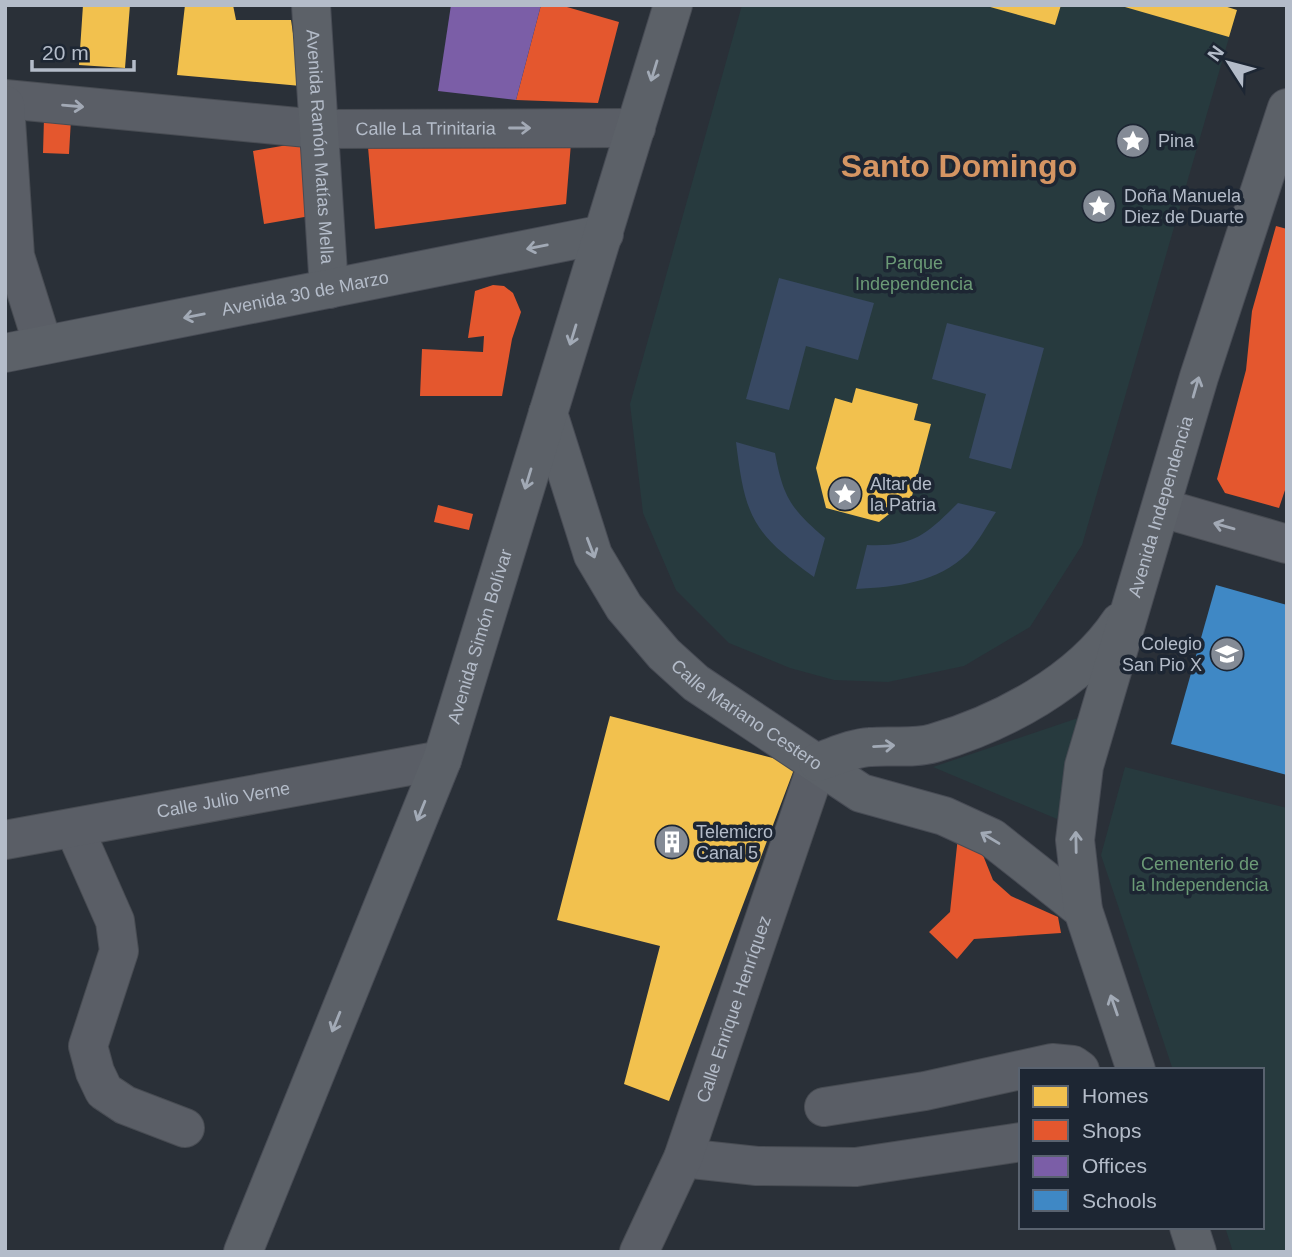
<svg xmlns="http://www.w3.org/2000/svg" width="1292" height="1257" font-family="Arial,sans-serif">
	<rect width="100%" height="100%" fill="#2a3038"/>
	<path fill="#273a3e" d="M742 5H1221L1237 10 1082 545 1030 627 964 666 888 682 834 680 790 668 729 643 676 590 643 513 630 404Z
		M1084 716 1057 819 933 767Z
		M1125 767 1287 808V1252H1233L1225 1227H1262V1070H1173L1101 855Z"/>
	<path fill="#384963" d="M779 278 874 303 858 360 806 346 789 410 746 399Z
		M947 323 1044 348 1011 469 969 458 986 394 932 379Z
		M736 442 775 453C783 497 791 509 825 538L814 577C752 533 745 516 736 442Z
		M958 503 996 512C987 525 979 541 968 553 938 583 896 587 856 589L867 545C913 547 926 535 958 503Z"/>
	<path fill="#f2c14e" d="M83 5H130L125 68 79 65Z
		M185 5H233L236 20H291L301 86 177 75Z
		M983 5H1061L1055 25Z
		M1118 5H1221L1237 10 1229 37Z
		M856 388 918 404 914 420 931 424 912 496 879 522 826 508 816 468 835 398 852 403Z
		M610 716 796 764 669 1101 624 1084 660 946 557 920Z"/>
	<path fill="#e4572e" d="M541 5H560L619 22 598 103 516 100Z
		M44 118 71 119 69 154 43 153Z
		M305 142 316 215 264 224 253 151Z
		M571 143 566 204 375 229 368 147Z
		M1276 226 1287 229V484L1279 508 1225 493 1217 479 1246 370 1252 311Z
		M493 285 504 286 513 293 521 312 512 339 502 396H420L422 349 483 352 484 336 468 338 475 291Z
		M438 505 473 514 469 530 434 522Z
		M959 827 974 833 993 880 1011 896 1058 917 1061 933 974 939 957 959 929 932 950 912Z"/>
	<path fill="#7b5ea7" d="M451 5H541L516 100 438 91Z"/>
	<path fill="#3f88c5" d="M1216 585 1287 605V775L1171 744Z"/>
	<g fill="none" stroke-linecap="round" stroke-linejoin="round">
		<g stroke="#484c53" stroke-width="40">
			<g id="minor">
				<path id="s1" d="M5 99 318 129 636 128"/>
				<path d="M5 105 15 256 43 345"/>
				<path d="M1162 508 1287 544"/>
				<path d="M74 828 115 921 119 951 88 1046 95 1072 104 1091 125 1105 185 1128"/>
				<path id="s2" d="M5 840 442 760"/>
				<path d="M824 1107 925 1091 1052 1063 1073 1065 1080 1070"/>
				<path d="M683 1158 757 1166 856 1167 1021 1142"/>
				<path id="s3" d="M639 1252 683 1158 818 762"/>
			</g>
		</g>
		<g stroke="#484c55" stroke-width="40">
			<g id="major">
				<path id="s4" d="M311 5 329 289"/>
				<path id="s5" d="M5 353 604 234"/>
				<path id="s6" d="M548 413 593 555 624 607 664 654 696 683 861 793 944 816 992 838 1083 910"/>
				<path d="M818 762C834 757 852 748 870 747 890 745 914 749 934 743 1002 723 1080 682 1120 622"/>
				<path id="s7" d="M1136 1070 1083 910 1075 840 1084 766 1199 377 1287 108"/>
				<path d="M1189 1227 1197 1252"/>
				<path id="s8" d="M243 1252 442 760 673 5"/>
			</g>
		</g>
		<use href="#minor" stroke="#5a5e66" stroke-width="38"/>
		<use href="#major" stroke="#5c6168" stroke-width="38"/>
	</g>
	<defs><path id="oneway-shaft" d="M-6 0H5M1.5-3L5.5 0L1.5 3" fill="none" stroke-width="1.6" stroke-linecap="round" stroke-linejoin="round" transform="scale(1.75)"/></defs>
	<g stroke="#a2aab6">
		<use href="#oneway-shaft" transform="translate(654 71) rotate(107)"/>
		<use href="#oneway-shaft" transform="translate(537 247) rotate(169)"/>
		<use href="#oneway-shaft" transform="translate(194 316) rotate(169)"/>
		<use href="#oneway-shaft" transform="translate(573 335) rotate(107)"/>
		<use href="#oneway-shaft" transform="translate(1196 387) rotate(-74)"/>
		<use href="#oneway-shaft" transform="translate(528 479) rotate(107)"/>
		<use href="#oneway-shaft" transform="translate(591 548) rotate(69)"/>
		<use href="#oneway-shaft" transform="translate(884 746) rotate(-3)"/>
		<use href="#oneway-shaft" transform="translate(421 811) rotate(112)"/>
		<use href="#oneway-shaft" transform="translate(990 838) rotate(-149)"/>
		<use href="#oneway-shaft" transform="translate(1076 842) rotate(-91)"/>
		<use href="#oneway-shaft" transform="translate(1114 1005) rotate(-109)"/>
		<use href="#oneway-shaft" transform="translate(336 1022) rotate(112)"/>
	</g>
	<g stroke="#a2a9b5">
		<use href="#oneway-shaft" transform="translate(73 106) rotate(5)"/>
		<use href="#oneway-shaft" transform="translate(520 128)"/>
		<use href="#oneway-shaft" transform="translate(1224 526) rotate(-164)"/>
	</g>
	<defs>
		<g id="sight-disc" transform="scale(1.75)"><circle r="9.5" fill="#848b96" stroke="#1d2633"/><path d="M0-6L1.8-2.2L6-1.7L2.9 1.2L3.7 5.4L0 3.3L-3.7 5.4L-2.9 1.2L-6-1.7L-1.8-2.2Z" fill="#fff"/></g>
		<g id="university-disc" transform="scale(1.75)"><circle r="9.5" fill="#848b96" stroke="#1d2633"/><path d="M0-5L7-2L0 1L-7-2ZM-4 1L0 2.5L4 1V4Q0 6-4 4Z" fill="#fff"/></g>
		<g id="building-disc" transform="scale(1.75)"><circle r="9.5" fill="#848b96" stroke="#1d2633"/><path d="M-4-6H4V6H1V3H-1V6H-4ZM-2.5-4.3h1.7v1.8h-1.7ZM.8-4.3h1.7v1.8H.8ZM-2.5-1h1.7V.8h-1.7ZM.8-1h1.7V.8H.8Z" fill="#fff"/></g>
	</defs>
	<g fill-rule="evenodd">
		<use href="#sight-disc" x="1133" y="141"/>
		<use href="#sight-disc" x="1099" y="206"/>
		<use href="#sight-disc" x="845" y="494"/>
		<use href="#university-disc" x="1227" y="654"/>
		<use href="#building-disc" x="672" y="842"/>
	</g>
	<g text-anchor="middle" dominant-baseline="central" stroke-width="7" stroke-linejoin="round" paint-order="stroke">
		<g font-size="18" fill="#b4bcc9" stroke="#1d2633">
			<text stroke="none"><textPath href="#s1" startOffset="422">Calle La Trinitaria</textPath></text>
			<text stroke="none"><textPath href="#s4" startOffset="142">Avenida Ramón Matías Mella</textPath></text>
			<text stroke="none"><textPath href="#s5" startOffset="306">Avenida 30 de Marzo</textPath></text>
			<text stroke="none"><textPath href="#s7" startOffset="584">Avenida Independencia</textPath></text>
			<text stroke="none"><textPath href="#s8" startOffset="660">Avenida Simón Bolívar</textPath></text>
			<text stroke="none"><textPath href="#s6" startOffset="374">Calle Mariano Cestero</textPath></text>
			<text stroke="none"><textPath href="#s2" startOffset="222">Calle Julio Verne</textPath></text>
			<text stroke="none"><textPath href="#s3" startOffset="261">Calle Enrique Henríquez</textPath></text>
		</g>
		<g font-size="18" fill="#b4bcc9" stroke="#1d2633" text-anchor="start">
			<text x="1158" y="141">Pina</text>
			<text x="1124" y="196">Doña Manuela<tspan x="1124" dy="21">Diez de Duarte</tspan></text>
			<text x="870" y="484">Altar de<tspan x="870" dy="21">la Patria</tspan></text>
			<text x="1202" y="644" text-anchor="end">Colegio<tspan x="1202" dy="21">San Pio X</tspan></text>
			<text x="696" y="832">Telemicro<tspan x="696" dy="21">Canal 5</tspan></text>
		</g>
		<g font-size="18" fill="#6b9a76" stroke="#1d2633">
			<text x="914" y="263">Parque<tspan x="914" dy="21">Independencia</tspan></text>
			<text x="1200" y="864">Cementerio de<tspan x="1200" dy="21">la Independencia</tspan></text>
		</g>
		<g font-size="32" font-weight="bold" fill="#d59563" stroke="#1d2633">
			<text x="959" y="166">Santo Domingo</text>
		</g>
	</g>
	<rect width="1292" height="1257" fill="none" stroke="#b4bcc9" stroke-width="14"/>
	<rect x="1019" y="1068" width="245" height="161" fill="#1d2633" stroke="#59626f" stroke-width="2"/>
	<rect x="1033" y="1086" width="35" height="21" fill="#f2c14e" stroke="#59626f" stroke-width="2"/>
	<text x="1082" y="1103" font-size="21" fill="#b4bcc9">Homes</text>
	<rect x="1033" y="1120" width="35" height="21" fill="#e4572e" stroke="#59626f" stroke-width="2"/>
	<text x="1082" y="1138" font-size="21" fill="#b4bcc9">Shops</text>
	<rect x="1033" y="1156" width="35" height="21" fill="#7b5ea7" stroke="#59626f" stroke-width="2"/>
	<text x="1082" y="1173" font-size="21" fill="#b4bcc9">Offices</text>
	<rect x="1033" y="1190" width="35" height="21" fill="#3f88c5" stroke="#59626f" stroke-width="2"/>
	<text x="1082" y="1208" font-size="21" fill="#b4bcc9">Schools</text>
	<g transform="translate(1229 63) rotate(306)" stroke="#1d2633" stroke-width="5" paint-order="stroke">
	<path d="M0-5L12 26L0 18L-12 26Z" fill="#b4bcc9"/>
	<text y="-10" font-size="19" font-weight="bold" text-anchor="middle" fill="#b4bcc9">N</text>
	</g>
	<path d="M32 60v10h102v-10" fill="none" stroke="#b4bcc9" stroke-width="3.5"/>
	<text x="42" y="60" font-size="21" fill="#b4bcc9" stroke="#1d2633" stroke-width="5" paint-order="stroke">20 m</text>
</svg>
